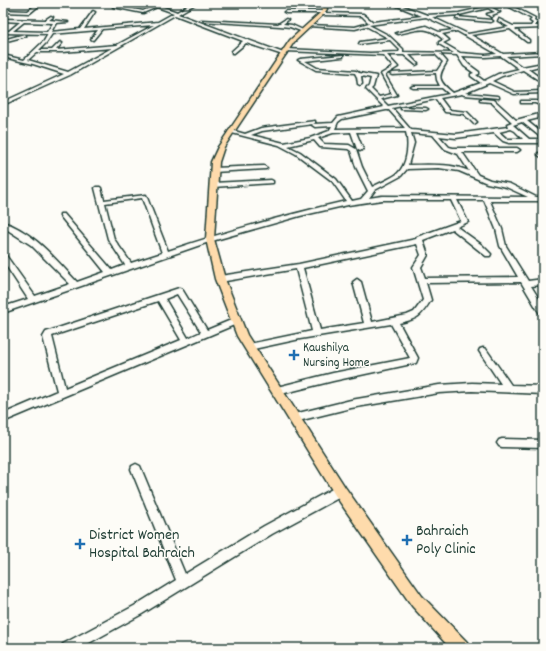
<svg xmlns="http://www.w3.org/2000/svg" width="546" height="651" font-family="Dekko,sans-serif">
	<rect width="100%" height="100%" fill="#fdfcf7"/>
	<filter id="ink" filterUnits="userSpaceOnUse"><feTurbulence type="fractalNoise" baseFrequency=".025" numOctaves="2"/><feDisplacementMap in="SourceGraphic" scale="8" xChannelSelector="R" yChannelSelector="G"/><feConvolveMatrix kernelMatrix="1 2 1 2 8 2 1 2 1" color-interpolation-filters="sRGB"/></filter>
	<g filter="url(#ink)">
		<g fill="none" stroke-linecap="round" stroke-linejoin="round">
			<g stroke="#1f3d34" stroke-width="3">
				<path id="minor" d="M38 3H42L30 13 3 12V10L28 11Z
					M136 3H141L128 8 143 11 154 6 151 4 153 3 177 12 192 3H197L178 14 286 54 283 55 246 43 234 53H232V51L243 41 175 15 70 75 3 105V102L64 74 33 64 3 57V55L24 60 44 41 48 34 3 33V31H9L20 22 3 21V19L45 20 51 16 53 17 49 20 68 22 56 23 51 32 80 29 93 11 95 12 84 29 158 22 174 13 157 7 143 13 113 7 115 6 124 7ZM24 22 53 23 47 32 13 31ZM154 25 117 45 56 50 62 43 60 42 52 50H39L46 43 52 34 98 30 91 39 93 40 102 29ZM112 48 68 72 28 60 37 52H62Z
					M390 3H395L427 15 459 13 503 3H543V4L510 5 535 18 534 21 537 23 535 26H543V28L515 29 529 40V42H527L510 29 471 35 503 54 543 52V54L506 56 522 67 543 63V65L528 69 543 80V83L523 70 502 76 492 81 515 92 543 91V93L514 94 489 83 465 93 497 96 499 97V98L464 95 462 94 440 98 449 110 467 112 477 122 474 124 464 114 445 112 436 99 392 108 411 130 456 134 508 127 507 124 512 122 491 102 480 101V99H482L494 100 516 120 543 113V117L527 121 543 134V139L522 122 513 125 529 139H543V143H509L503 141 494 133 456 138 439 136 449 147 453 148H517L520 150 517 152H462L478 175 490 180 510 184 536 197H543V201H490L502 229 506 246 528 281 543 279V285L531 286 543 305V315L540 314 521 282 426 283 431 300C421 316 418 319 399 323L418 358 416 363 333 381 277 395 274 394 273 391 274 388 277 387 333 373 410 358 391 324 300 339 249 350 246 349 245 347 246 345 249 344 312 331 296 269 220 282 216 279 220 276 299 264 416 239 417 237 461 221 451 200H382L348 205 300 216 212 241 3 313V307L28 299 3 261V254H5L35 296 70 284 31 245 3 227V222C33 231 56 260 77 282L105 272 60 216V214H64L112 270 125 265 108 239 95 188 96 187H100L101 188 104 200 146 195 168 251C227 231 286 215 346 201L332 181 296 154 279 145 228 132 231 130 245 134 261 128 315 121V123L313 124 262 131 251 135 284 143 310 138 329 131 332 126 315 127 312 125 313 124 333 123 338 117 384 107 366 89 369 86 371 78 361 76 362 84 360 85 358 84 357 77 355 73 316 70 298 60 300 59 343 55V57H342L305 61 317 68 356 71 359 73 376 76 373 87 371 89 379 97 392 94 381 74 393 67 383 55 286 51 284 50 286 49 370 53 399 52 400 50 390 40 359 44 360 42 388 38 366 26 355 29 308 26 310 25 355 27 369 23 362 16 322 15 320 14 321 13H286L284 12 286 11H324L326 12 324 13 363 14 373 22 422 16ZM506 5 532 19 530 21 533 23 531 26H513L499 19 498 21 509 27 468 34 432 17 459 15 488 8 495 12 487 14 491 17 493 16 492 15 500 12 492 8ZM426 17 454 30 439 32 426 26 396 33 398 34C419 30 426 24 444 40L439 42V44L454 53 403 52V49L388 35 369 25ZM457 31 497 54 485 55 460 53 443 43 449 40 442 34ZM435 54 443 62 437 71 392 73 390 74 392 75 436 73 437 80 440 86H413L411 87 413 88H442L449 94 388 106 381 99 397 95 385 75 398 67 387 55H404L416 65 418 64 409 55ZM440 54 457 55 464 66 474 73 471 74V76L481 83 453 93C438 81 437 77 447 62ZM462 56 485 57 501 56 519 69 498 74 484 81 476 75 479 74V72L468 64ZM386 110H389L405 128 335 129 338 122 342 119ZM511 129 515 131 523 139H507L499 132ZM351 132 357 149 360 151 363 149 356 132H406C409 144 408 164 397 174 390 179 380 183 372 187L362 167 356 149 349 145 324 144 318 138 333 133ZM411 133 433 135 445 149 458 154 469 171C450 163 429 165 408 165L414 143ZM314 140 320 147 348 149 351 151 356 167 368 191 361 199 352 201 336 179 300 152 288 146ZM439 168 459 171 487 183 506 187 528 197 382 196 369 198 375 190 401 176 407 169ZM142 198 162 253 131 263 114 239 105 203ZM457 200H484L496 229 500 246 518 277 425 278 421 267 428 255 423 240 452 229 486 256H490L491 254 482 245 457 227 468 222ZM417 244 421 255 413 267 423 300 414 312 407 315 372 322 361 282 357 279 353 282 364 323 320 330 303 268Z
					M450 3H454L458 6 455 7Z
					M457 17 491 20 493 21 491 22 456 19Z
					M286 19 288 20 283 24 292 25 305 31 303 32 290 27 280 26 199 21 201 20 278 24Z
					M25 34 26 36 3 42V40Z
					M521 101H536L543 103V106L535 103H521Z
					M401 107 426 108 428 109 426 110 403 109H401Z
					M538 153 543 154V158L538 155Z
					M264 166 267 168 266 169 214 172 211 170 214 168Z
					M271 180 273 181V183L213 187 210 185 213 183Z
					M179 288 182 289 207 330 236 318 239 319 240 321 239 323 3 422V414L57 391 43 337 46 332ZM177 294 201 332 188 338 165 299ZM158 301 181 340 65 388 52 336Z
					M483 348 486 349 511 385 543 386V394L472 391 439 393 351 408 294 422 291 421 289 418 291 415 294 414 351 400 439 385 472 383 501 384 479 351 480 349Z
					M502 439 543 440V448L502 447 499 446 497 443 499 440Z
					M136 464 140 466 185 574 264 526 336 487 340 486 344 487 345 491 344 495 272 534 142 614 80 648H61L63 644 134 606 176 580 131 469 132 466Z"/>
			</g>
			<g stroke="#1f3d34" stroke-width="3">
				<path id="major" d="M322 3H326L327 9 324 14 294 42 224 147 219 162 214 239 225 279 247 335 345 487 422 596 467 642 469 648H450L412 606 335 495 237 336 215 279 206 239 211 162 218 147 290 40 320 13 323 9Z"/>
			</g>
			<use href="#minor" fill="#fdfcf7" fill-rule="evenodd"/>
			<use href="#major" fill="#fedbac" fill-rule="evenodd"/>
		</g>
	</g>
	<g fill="#1f6fb2" stroke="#fdfcf7" stroke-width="1.5">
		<path d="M292 349h4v4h4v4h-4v4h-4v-4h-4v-4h4z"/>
		<path d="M405 534h4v4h4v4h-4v4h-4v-4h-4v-4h4z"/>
		<path d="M78 538h4v4h4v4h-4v4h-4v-4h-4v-4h4z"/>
	</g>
	<g text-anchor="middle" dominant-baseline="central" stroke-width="3" stroke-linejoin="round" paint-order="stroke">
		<g font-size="13" fill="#1f3d34" stroke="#fdfcf7" text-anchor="start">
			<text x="303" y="348">Kaushilya<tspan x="303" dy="15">Nursing Home</tspan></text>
		</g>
		<g font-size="16" fill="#1f3d34" stroke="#fdfcf7" text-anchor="start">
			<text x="416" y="531">Bahraich<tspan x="416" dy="18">Poly Clinic</tspan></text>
			<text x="89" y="535">District Women<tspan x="89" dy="18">Hospital Bahraich</tspan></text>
		</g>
	</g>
	<rect width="546" height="651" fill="none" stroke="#fdfcf7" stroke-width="16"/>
	<rect x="8" y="8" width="530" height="635" fill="none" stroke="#1f3d34" stroke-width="1.5" filter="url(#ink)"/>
</svg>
